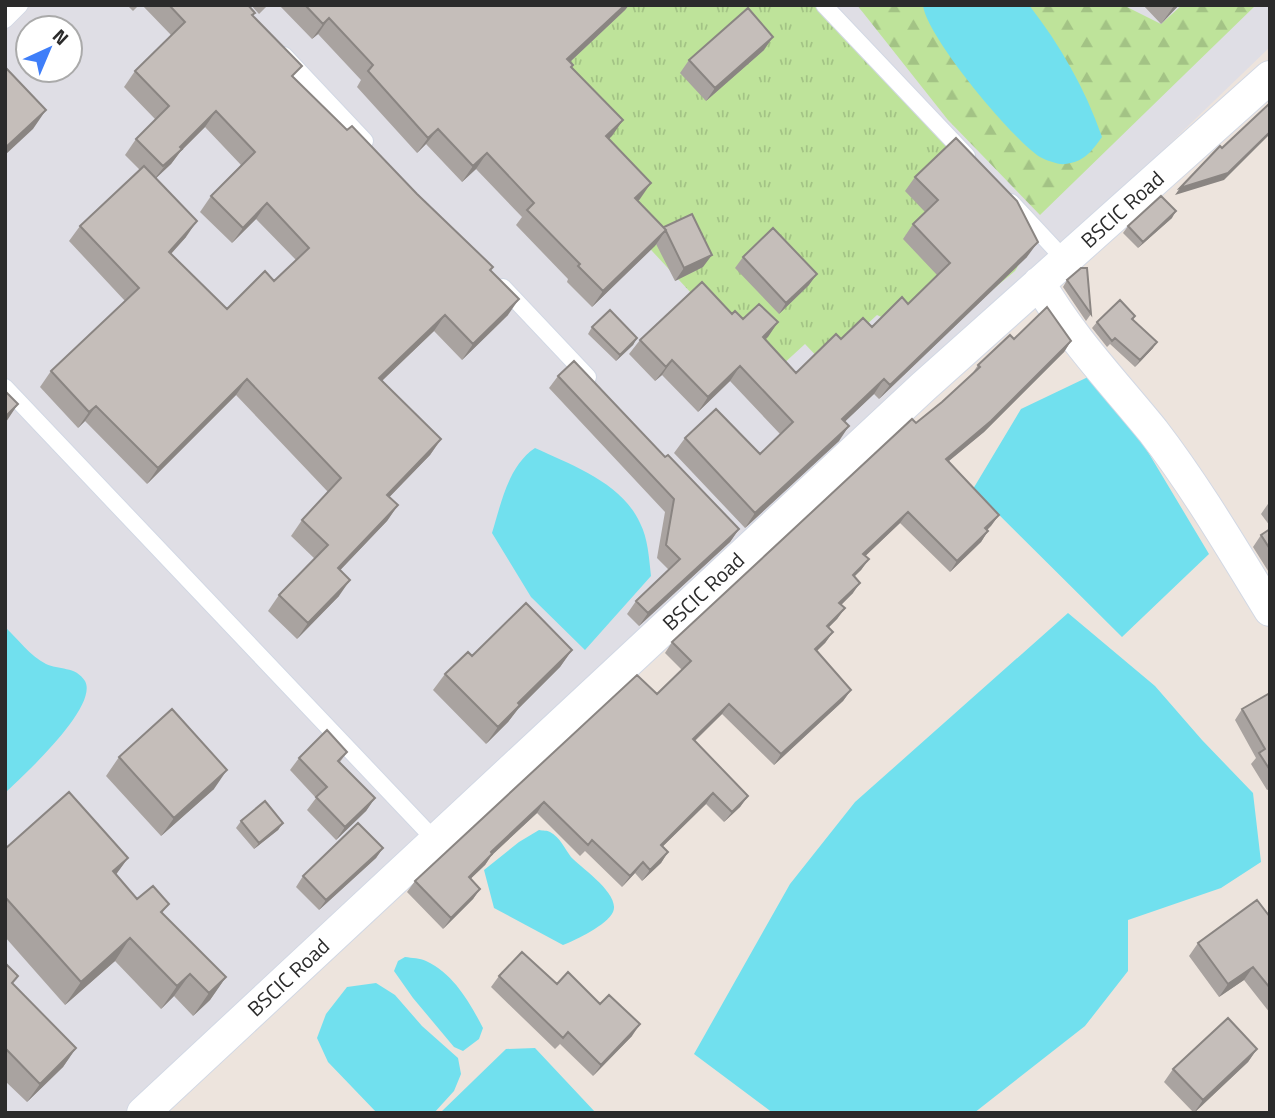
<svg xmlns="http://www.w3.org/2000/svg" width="1275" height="1118" font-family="'Titillium Web',sans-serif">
	<defs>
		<pattern id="grass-tufts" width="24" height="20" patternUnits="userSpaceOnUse" patternTransform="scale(1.75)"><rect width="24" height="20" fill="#bee39a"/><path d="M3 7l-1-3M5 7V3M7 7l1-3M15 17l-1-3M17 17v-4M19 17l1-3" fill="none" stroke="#a3c385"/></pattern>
		<pattern id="forest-firs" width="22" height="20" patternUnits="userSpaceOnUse" patternTransform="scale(1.75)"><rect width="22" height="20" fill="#bee39a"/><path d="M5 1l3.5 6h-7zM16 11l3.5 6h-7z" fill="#a3c385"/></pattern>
	</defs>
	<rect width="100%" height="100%" fill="#ede4dd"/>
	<path fill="#dfdee5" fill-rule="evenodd" d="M5 5H1270V47L1076 234 132 1113H5ZM28 28H70V70H28Z"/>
	<path fill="url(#grass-tufts)" d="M452 5H821L1036 236 1015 271 973 306 890 321 877 315 824 364 805 344 769 377 627 224Z"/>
	<path fill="url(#forest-firs)" d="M857 5H1123L1161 24 1182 5H1256L1040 215 948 120Z"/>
	<path fill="#71e0ee" d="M923 5H1029C1060 45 1085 88 1102 137 1092 151 1084 162 1065 164 1059 165 1045 160 1040 157 1012 139 926 36 923 5Z
		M1088 377 1145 447 1209 554 1122 637 973 489 1021 409Z
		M535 448C572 465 622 483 640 523 648 538 649 559 651 576L585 650 531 597 492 533C501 504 508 466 535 448Z
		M1068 613 1155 686 1202 740 1253 793 1261 862 1221 888 1128 920V971L1085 1026 974 1113H773L694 1054 790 884 855 802Z
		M5 627C18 639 30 656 46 664 58 670 76 666 85 681 99 707 23 776 5 793Z
		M539 830C543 831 547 830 550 832 560 837 565 849 571 857 581 868 621 894 613 912 607 925 576 940 563 945L494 908 484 870 519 842Z
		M405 957C412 958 420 958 426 961 454 974 470 1003 483 1028L479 1039 463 1051 454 1047 413 998 394 971 398 961Z
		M376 983 395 995 422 1026 458 1058 461 1074 454 1091 434 1113H377L328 1062 317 1038 326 1014 347 987Z
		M535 1048 596 1113H440L506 1049Z"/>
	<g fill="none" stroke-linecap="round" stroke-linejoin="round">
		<g stroke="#d2d8e4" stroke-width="18">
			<path id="lane" d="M824 5 967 156
				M5 20 20 5
				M284 55 365 141
				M1011 202 1065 260
				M503 287 588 377
				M5 387 435 840"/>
		</g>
		<g stroke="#d2d8e4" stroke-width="34">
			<path id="street" d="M1039 283C1070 337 1114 383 1153 431 1196 487 1233 550 1270 610
				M143 1113 923 387 1270 77"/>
		</g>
		<use href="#lane" stroke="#fff" stroke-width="16"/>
		<use href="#street" stroke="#fff" stroke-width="32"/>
	</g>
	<path fill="#a9a3a0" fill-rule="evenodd" d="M127 5H139L133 11Z
		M142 5H248L253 15 294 78 491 270 508 315 462 360 434 331 382 381 441 439 430 455 389 497 398 505 387 521 340 570 339 596 297 639 268 611 279 595 315 559 291 536 302 520 328 492 236 395 147 484 85 421 78 428 40 387 51 371 125 301 69 241 80 226 140 170 125 155 136 139 156 120 124 87 135 71 171 35ZM205 127 241 165 211 196 200 212 232 243 256 219 296 260 274 281 227 309 171 254 186 237 156 178 171 164 180 152Z
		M251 5H268L259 14Z
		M279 5H629L625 10 570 62 571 67 623 120 609 139 640 199 638 201 703 267 675 281 656 244 592 307 567 282 568 279 516 225 522 217 476 169 462 182 426 144 417 153 357 87 361 80 318 34 312 39Z
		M1143 5H1179L1161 24Z
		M764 50 706 101 680 73 689 60Z
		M915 177 1027 257 879 399 874 394 845 421 839 441 745 528 674 453 685 438 760 454 780 434 730 381 698 412 662 375 655 381 629 354 640 340 732 314 743 319 778 322 765 340 796 373 841 339 872 327 908 304 937 275 903 239 913 224 925 212 905 191Z
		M1172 218 1138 248 1123 233 1128 226Z
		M743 257 809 285 779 314 735 268Z
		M1067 280 1091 314 1086 321 1063 287Z
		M1135 316 1133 320 1153 348 1135 367 1110 344 1107 347 1092 328 1097 322Z
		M592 327 637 338 633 345 616 361 588 334Z
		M1014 339 1071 341 1064 352 984 432 949 461 999 515 987 530 988 531 981 542 950 572 900 523 865 556 869 559 861 570 854 576 853 593 841 605 845 608 837 619 828 628 833 632 825 643 817 651 851 690 843 701 774 765 722 714 695 741 748 796 740 807 724 822 706 804 662 847 668 852 661 863 642 881 635 873 622 887 585 851 580 856 537 813 491 856 485 865 470 879 480 889 473 899 443 929 407 892 415 881 657 694 682 670 665 653 672 642 916 423 942 402 972 374 978 365Z
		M558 376 665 457 739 529 730 542 639 626 627 614 636 601 669 570 657 558 665 512 549 388Z
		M1270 501V526L1261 514Z
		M1270 529V574L1253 547 1261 535Z
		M572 650 560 667 518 709 508 722 486 744 433 690 445 674 472 656Z
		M1270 693V789L1267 790 1251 764 1256 758 1235 720 1242 709Z
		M347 752 340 762 375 798 366 811 336 840 307 810 316 798 290 770 299 758Z
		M119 757 214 789 161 836 106 776Z
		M241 821 283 823 278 830 254 849 236 828Z
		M383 848 376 858 319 910 296 887 303 876Z
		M5 849 128 858 116 874 137 899 169 904 162 913 226 977 210 1000 193 1016 174 996 161 1009 115 961 65 1005 5 937Z
		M1270 917V1013L1244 980 1219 997 1189 956 1198 943Z
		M5 963 13 984 76 1048 63 1067 27 1102 5 1081Z
		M499 976 557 984 632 1036 593 1076 560 1044 555 1049 491 987Z
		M1257 1049 1248 1062 1194 1113 1164 1082 1173 1069Z"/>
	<path fill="#8a8582" d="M625 5H629L625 10 556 75 567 59Z
		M1179 5 1161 24 1174 6Z
		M329 18 318 34 312 39 323 24Z
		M773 37 764 50 706 101 715 88Z
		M46 110 33 129 5 155V148Z
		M216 111 205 127 180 152 171 164 152 182 180 147Z
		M623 120 612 136 595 152 606 136Z
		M438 129 426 144 417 153 428 138Z
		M1270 132V134L1224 180 1175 195 1180 188Z
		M487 153 476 169 462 182 473 166Z
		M651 183 640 199 624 214 635 198Z
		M267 203 256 219 232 243 243 228Z
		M1176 211 1172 218 1138 248 1143 242Z
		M197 221 186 237 158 268 169 252Z
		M666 230 655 246 592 307 603 291Z
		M1038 242 1027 257 879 399 890 385Z
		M712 255 703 267 675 281 684 268Z
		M817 274 809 285 779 314 786 303Z
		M519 299 508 315 462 360 473 344Z
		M445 315 434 331 368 394 379 378Z
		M778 322 768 337 752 352 763 337Z
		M637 338 633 345 616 361 620 355Z
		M1071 341 1064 352 984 432 939 469 946 459Z
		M1157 342 1153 348 1135 367 1140 360Z
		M672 360 662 375 655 381 666 367Z
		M740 366 730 381 698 412 708 397Z
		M247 379 236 395 147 484 158 468Z
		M884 379 874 394 832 434 842 419Z
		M18 404 6 422 5 423V417Z
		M96 406 85 421 78 428 89 412Z
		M849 426 839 441 745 528 755 513Z
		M441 439 430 455 376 511 387 495Z
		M398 505 387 521 327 584 338 568Z
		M908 512 900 523 856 565 863 554Z
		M999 515 991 526 978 539 985 528Z
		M739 529 730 542 639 626 648 613Z
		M988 531 981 542 950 572 957 561Z
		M869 559 861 570 845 586 853 575Z
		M350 580 339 596 297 639 308 623Z
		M860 583 853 593 832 614 839 603Z
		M845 608 837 619 819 637 827 626Z
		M833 632 825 643 807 660 815 649Z
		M572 650 560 667 518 709 508 722 486 744 498 727 518 703Z
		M851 690 843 701 774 765 781 754Z
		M729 704 722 714 685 750 693 739Z
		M227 770 214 789 161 836 174 818Z
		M713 793 706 804 653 856 661 845Z
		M748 796 740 807 724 822 732 812Z
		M375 798 366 811 336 840 345 827Z
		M544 802 537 813 491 856 485 865 461 888 469 877 491 852Z
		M283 823 278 830 254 849 259 843Z
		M383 848 376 858 319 910 326 900Z
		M668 852 661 863 642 881 650 870Z
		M128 858 112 880 113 871Z
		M643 862 635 873 622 887 630 876Z
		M480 889 473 899 443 929 451 918Z
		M130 938 115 961 65 1005 81 982Z
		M1253 967 1244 980 1219 997 1228 984Z
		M190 974 174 996 161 1009 177 986Z
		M226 977 210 1000 193 1016 209 993Z
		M640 1024 632 1036 593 1076 601 1065Z
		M76 1048 63 1067 27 1102 40 1084Z
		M1257 1049 1248 1062 1194 1113 1203 1100Z"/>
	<path fill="#c5beba" stroke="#8a8582" stroke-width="2" d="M169 5H248L255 13 252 15 302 66 292 76 347 130 352 126 417 194 493 267 490 270 519 299 473 344 445 315 379 378 441 439 387 495 398 505 338 568 350 580 308 623 279 595 328 545 302 520 341 478 247 379 158 468 96 406 89 412 51 371 139 288 80 226 144 166 197 221 169 252 227 309 265 271 274 281 309 248 267 203 243 228 211 196 255 152 216 111 180 147 182 149 163 166 136 139 169 106 135 71 185 22Z
		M305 5H625L567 59 573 65 571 67 623 120 606 136 651 183 635 198 666 230 603 291 578 266 580 264 527 210 534 203 487 153 473 166 438 129 428 138 368 71 373 65 329 18 323 24Z
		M748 8 773 37 715 88 689 60Z
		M5 67 46 110 5 148Z
		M1270 103V132L1228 173 1180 188 1220 146 1222 148Z
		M956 138 1017 201 1038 242 890 385 884 379 842 419 849 426 755 513 685 438 716 409 760 454 793 422 740 366 708 397 672 360 666 367 640 340 702 282 732 314 735 311 743 319 759 304 778 322 763 337 796 373 836 334 841 339 863 318 872 327 902 297 908 304 950 263 913 224 938 200 915 177Z
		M1161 196 1176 211 1143 242 1128 226Z
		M692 214 712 255 684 268 664 227Z
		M773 228 817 274 786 303 743 257Z
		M1081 268H1087L1091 314 1067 280Z
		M1120 300 1135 316 1132 319 1157 342 1140 360 1115 338 1112 341 1097 322Z
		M1047 307 1071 341 991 421 946 459 999 515 985 528 988 531 957 561 908 512 863 554 869 559 853 575 860 583 839 603 845 608 827 626 833 632 815 649 851 690 781 754 729 704 693 739 748 796 732 812 713 793 661 845 668 852 650 870 643 862 630 876 592 840 588 845 544 802 491 852 492 854 469 877 480 889 451 918 415 881 637 675 657 694 691 661 672 642 912 419 916 423 942 402 980 367 978 365 1010 335 1014 339Z
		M610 310 637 338 620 355 592 327Z
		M574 361 665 457 668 455 739 529 648 613 636 601 680 559 666 545 674 499 558 376Z
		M5 391 18 404 5 417Z
		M1270 529V549L1261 535Z
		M526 603 572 650 518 703 520 705 498 727 445 674 468 652 472 656Z
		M1270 693V770L1259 753 1265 749 1242 709Z
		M172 709 227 770 174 818 119 757Z
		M327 730 347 752 338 761 375 798 345 827 316 797 327 787 299 758Z
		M69 792 128 858 113 871 137 899 153 886 169 904 161 912 226 977 209 993 190 974 177 986 130 938 81 982 5 897V849Z
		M265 801 283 823 259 843 241 821Z
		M358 823 383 848 326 900 303 876Z
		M1257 900 1270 917V988L1253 967 1228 984 1198 943Z
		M522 952 557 984 568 972 600 1004 609 995 640 1024 601 1065 568 1032 563 1038 499 976Z
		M5 963 18 976 12 983 76 1048 40 1084 5 1048Z
		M1228 1018 1257 1049 1203 1100 1173 1069Z"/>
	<g text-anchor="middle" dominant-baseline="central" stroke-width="6" stroke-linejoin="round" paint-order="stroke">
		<g font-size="21" fill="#2b2b2b" stroke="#fff">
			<text transform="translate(1122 209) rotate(-42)">BSCIC Road</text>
			<text transform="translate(703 591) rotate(-43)">BSCIC Road</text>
			<text transform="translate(288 977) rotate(-43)">BSCIC Road</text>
		</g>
	</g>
	<rect width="1275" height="1118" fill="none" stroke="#2b2b2b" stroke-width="14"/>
	<g transform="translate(49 49) rotate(44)"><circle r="33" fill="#ffffff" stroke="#aaaaaa" stroke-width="2"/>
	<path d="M0-5L12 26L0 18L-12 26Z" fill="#3e7ef9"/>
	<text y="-10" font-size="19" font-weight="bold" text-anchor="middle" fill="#2b2b2b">N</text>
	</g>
</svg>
